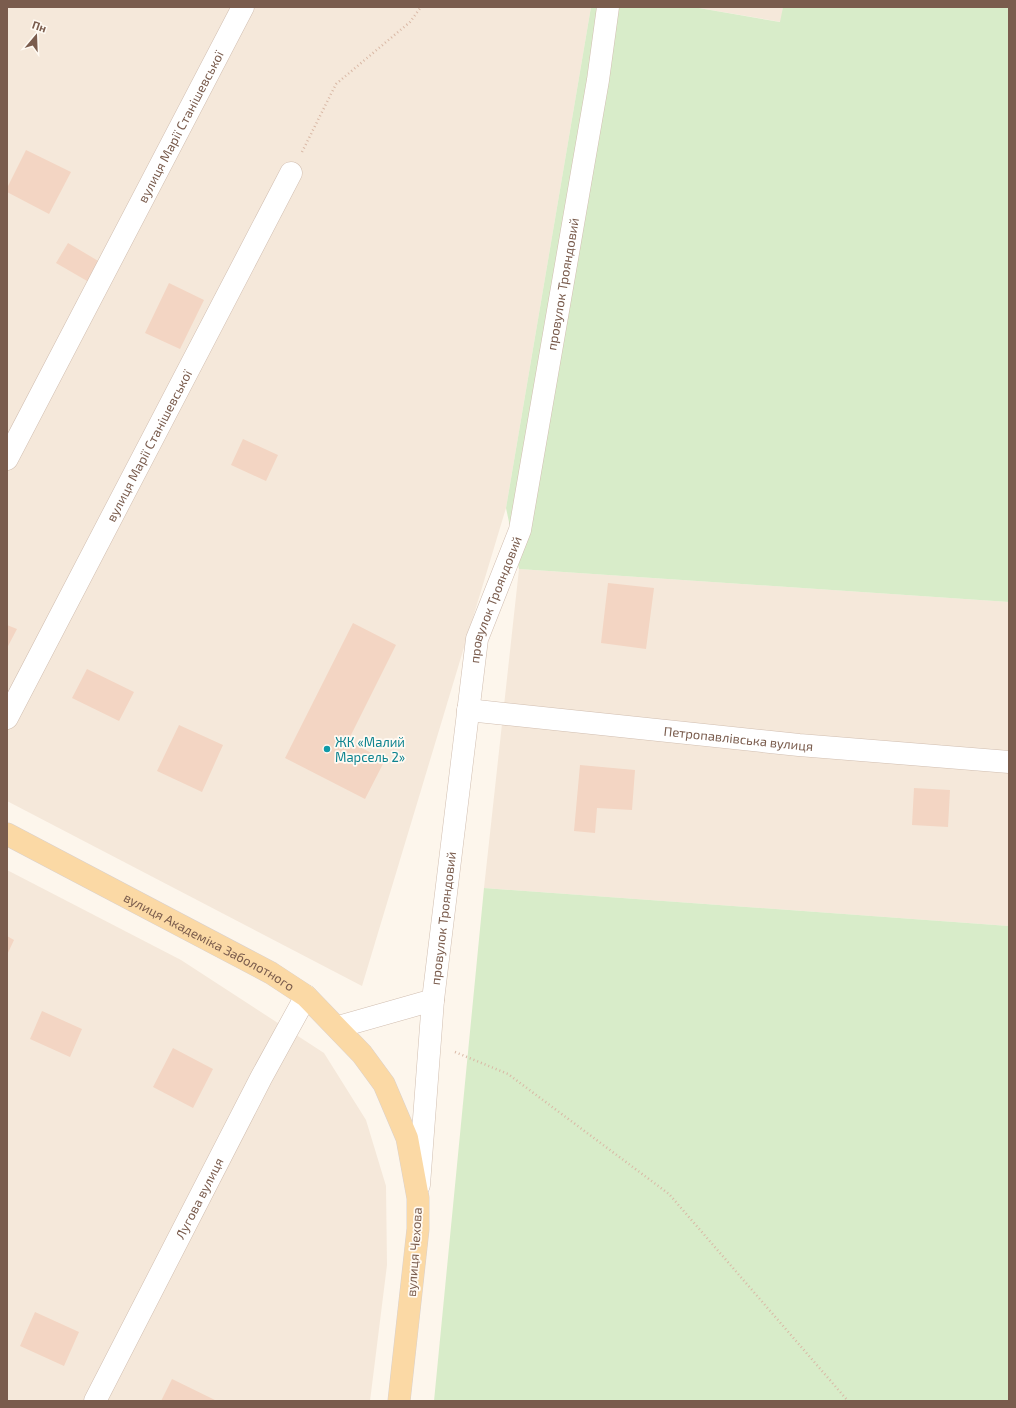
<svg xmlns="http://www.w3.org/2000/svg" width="1016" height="1408" font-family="'Exo 2',sans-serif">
	<rect width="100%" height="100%" fill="#fdf6ec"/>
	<path fill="#f5e8da" d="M7 7H591L506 508 362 986 7 801Z
		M693 7H783L781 22Z
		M519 569 1009 602V926L484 888Z
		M7 870 181 960 324 1053 366 1120 386 1186 387 1265 370 1401H7Z"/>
	<path fill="#d8ecc9" d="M591 7H693L780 22 783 7H1009V602L519 569 506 508Z
		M484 888 1009 926V1401H434Z"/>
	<path fill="#f3d5c3" d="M26 150 71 172 49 214 7 192V188Z
		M68 243 105 265 94 285 56 263Z
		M169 283 204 300 180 349 145 333Z
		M243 439 278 455 266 481 231 465Z
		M608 583 654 588 646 649 601 643Z
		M353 623 396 645 348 741 385 760 365 799 285 758Z
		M7 625 17 629 7 648Z
		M87 669 134 692 119 721 72 698Z
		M179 725 223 745 202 792 157 771Z
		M580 765 635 770 632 810 597 808 595 833 574 831Z
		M914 788 950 790 948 827 912 825Z
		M7 936 14 940 7 955Z
		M42 1011 82 1029 70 1057 30 1039Z
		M173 1048 213 1069 193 1108 153 1087Z
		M35 1312 79 1332 64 1366 20 1346Z
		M172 1379 217 1401H161Z"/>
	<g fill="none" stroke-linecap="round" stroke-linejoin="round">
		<g stroke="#d1beb0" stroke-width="23">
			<g id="minor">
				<path id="s1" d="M7 459 243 7"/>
				<path id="s2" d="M468 710 799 745 1009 762"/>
				<path id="s3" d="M7 718 291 173"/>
				<path d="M338 1027 433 1000"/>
				<path id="s4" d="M419 1185 433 1000 477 639 520 530 598 80 608 7"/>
				<path id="s5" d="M95 1401 261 1078 306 996"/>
			</g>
		</g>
		<g stroke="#dad1cd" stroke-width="23">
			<g id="major">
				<path id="s6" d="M7 834 271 973 306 996 362 1054 384 1084 407 1138 418 1198V1229L399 1401"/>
			</g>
		</g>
		<path stroke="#d9b8a5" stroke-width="2.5" stroke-dasharray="1 3" stroke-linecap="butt" d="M302 152 336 84 410 22 421 7
			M455 1052 508 1074 669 1194 848 1401"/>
		<use href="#minor" stroke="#fff" stroke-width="22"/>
		<use href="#major" stroke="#fbd9a5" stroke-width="22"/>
	</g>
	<circle fill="#0f9aa8" stroke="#fffaf3" stroke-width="1.5" cx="327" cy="749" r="4"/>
	<g text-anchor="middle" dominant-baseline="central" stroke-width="3.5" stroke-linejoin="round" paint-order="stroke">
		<g font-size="13" fill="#7a5c4d" stroke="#fffaf3">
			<text stroke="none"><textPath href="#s1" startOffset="375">вулиця Марії Станішевської</textPath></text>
			<text stroke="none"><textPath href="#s4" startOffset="916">провулок Трояндовий</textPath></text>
			<text stroke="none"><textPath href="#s3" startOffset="307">вулиця Марії Станішевської</textPath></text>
			<text stroke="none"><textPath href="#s4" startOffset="592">провулок Трояндовий</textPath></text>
			<text stroke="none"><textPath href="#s2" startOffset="272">Петропавлівська вулиця</textPath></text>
			<text stroke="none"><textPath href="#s4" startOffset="268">провулок Трояндовий</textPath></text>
			<text stroke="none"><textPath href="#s6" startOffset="229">вулиця Академіка Заболотного</textPath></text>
			<text stroke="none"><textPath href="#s5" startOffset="228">Лугова вулиця</textPath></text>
			<text transform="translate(414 1252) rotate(-86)">вулиця Чехова</text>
		</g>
		<g font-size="13" fill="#0d838f" stroke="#fffaf3" text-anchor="start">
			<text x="335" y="742">ЖК «Малий<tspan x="335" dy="15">Марсель 2»</tspan></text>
		</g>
	</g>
	<rect width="1016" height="1408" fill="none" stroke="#7a5c4d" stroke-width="16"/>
	<g transform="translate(36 36) rotate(19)" stroke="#fffaf3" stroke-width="3" paint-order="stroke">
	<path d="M0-3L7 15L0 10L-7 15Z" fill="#7a5c4d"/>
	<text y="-6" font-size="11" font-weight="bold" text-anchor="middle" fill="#7a5c4d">Пн</text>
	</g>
</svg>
